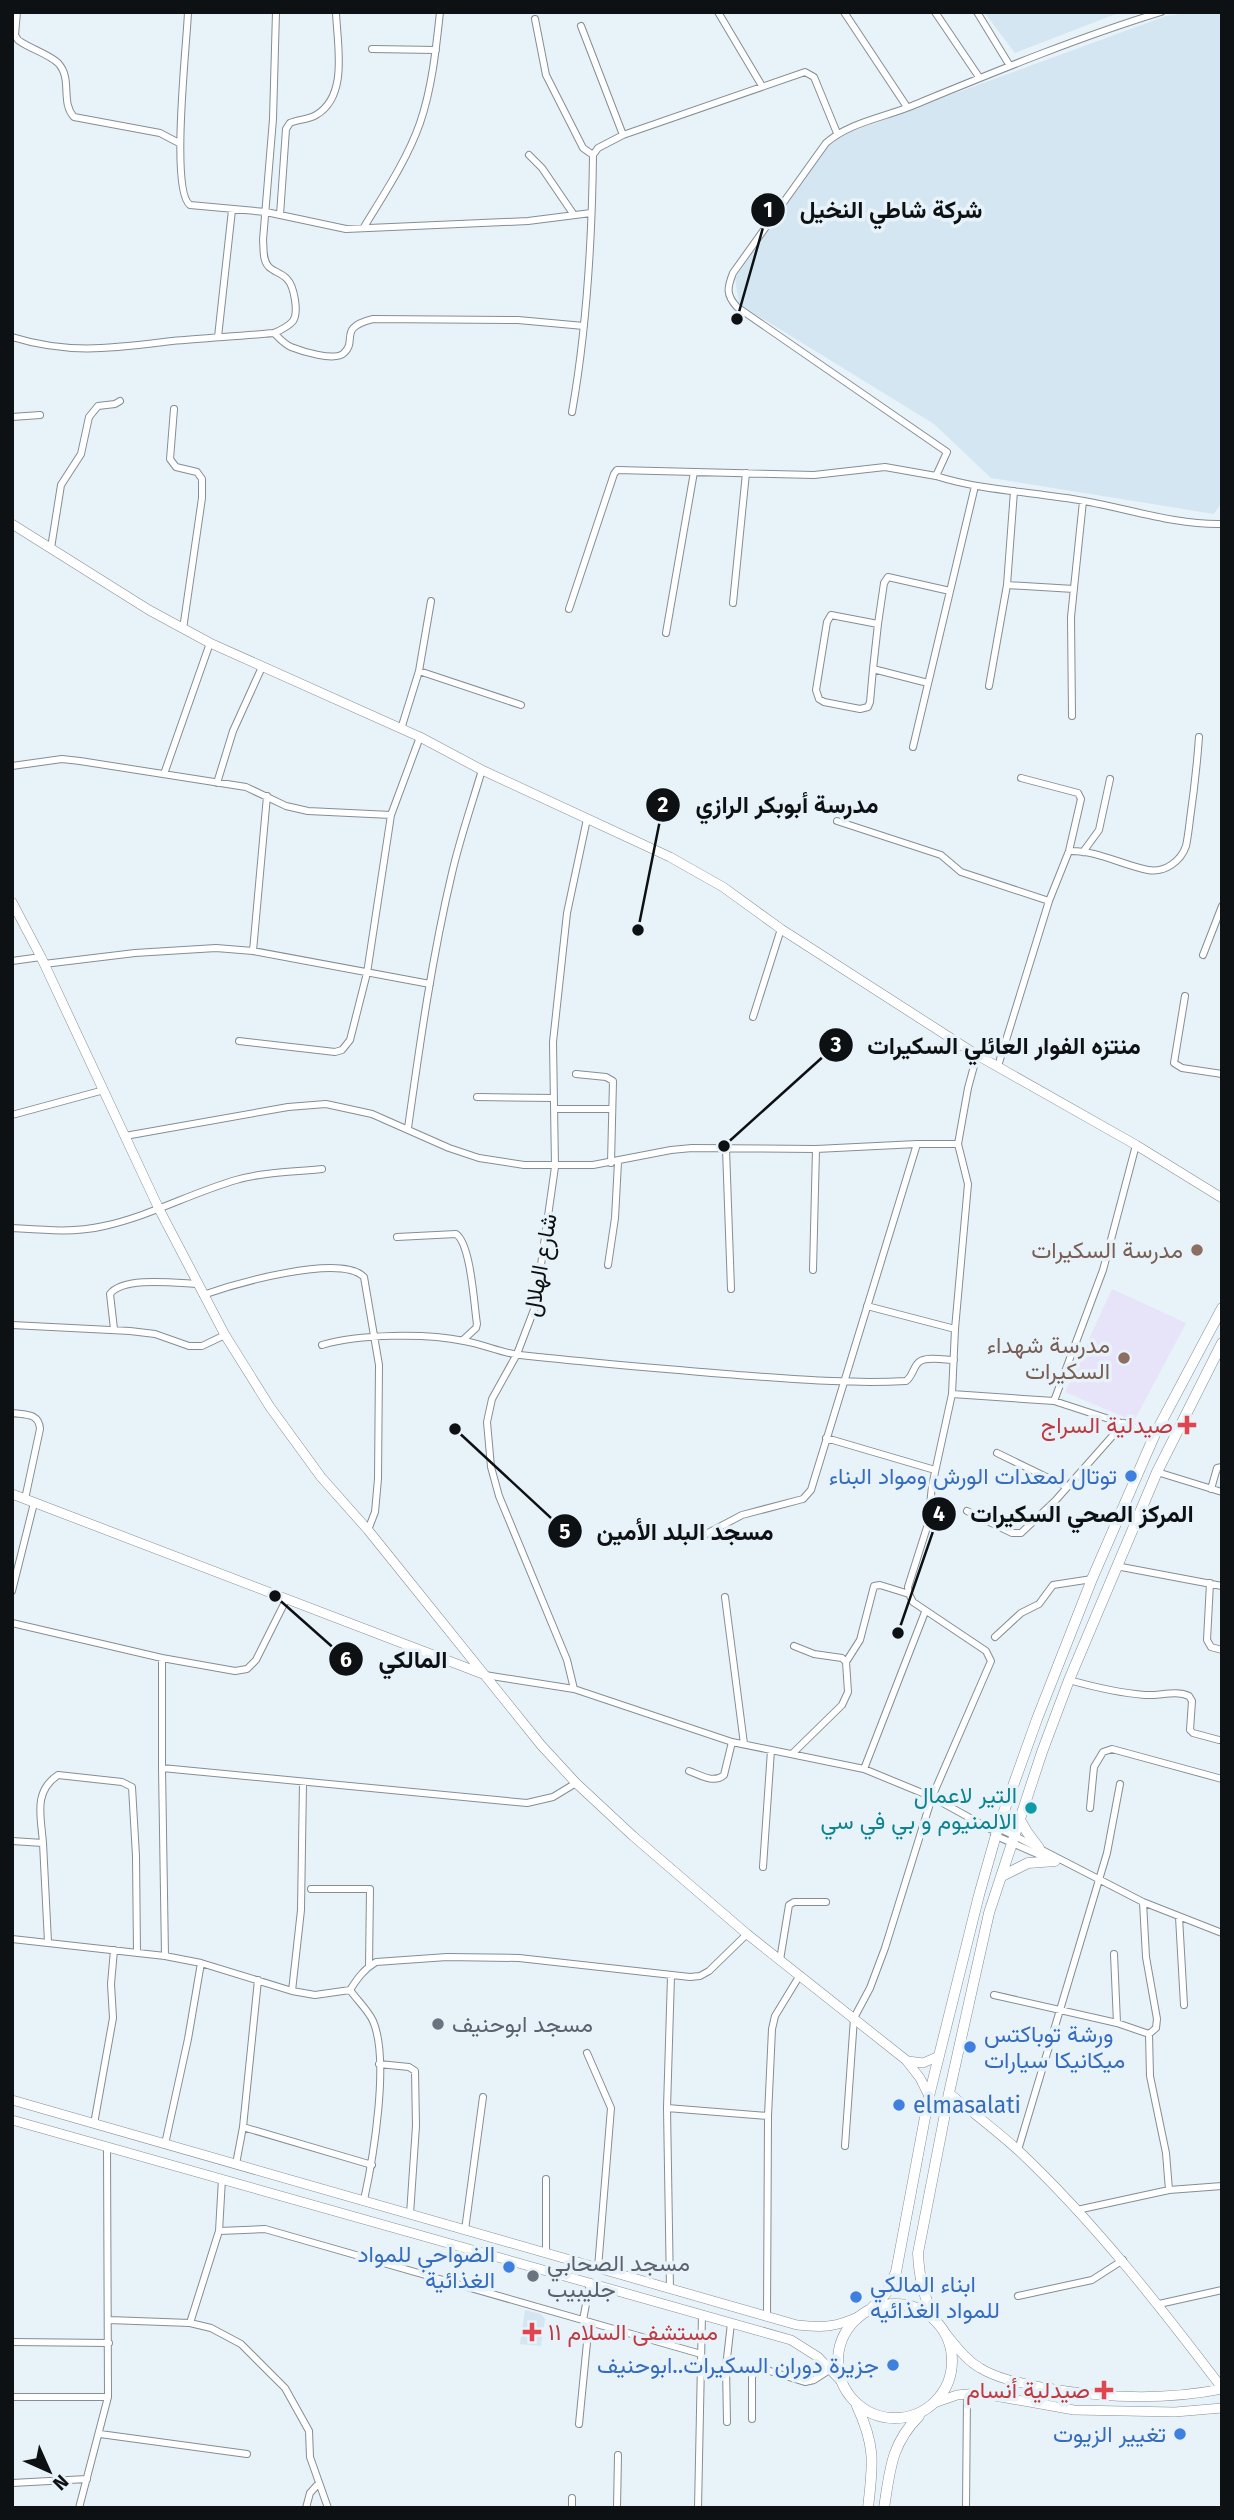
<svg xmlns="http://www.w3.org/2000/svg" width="1234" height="2520" font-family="'Fira Sans',Vazirmatn,sans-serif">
	<rect width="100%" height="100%" fill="#e8f2f9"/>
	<path fill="#d5e6f3" d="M984 12H1121L1015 53Z
		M1196 12H1217L1222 16V502L1214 514 991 478 934 424 739 304 735 278 831 139 1166 16Z
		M525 2310 541 2314 545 2319 541 2346 520 2344Z"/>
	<path fill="#e7e3f8" d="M1112 1289 1186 1323 1134 1421 1065 1392Z"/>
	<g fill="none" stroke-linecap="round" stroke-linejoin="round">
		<g stroke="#858e95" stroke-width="8">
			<path id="street" d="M17 12 15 35 18 40C30 49 47 53 58 63 73 79 60 102 74 117L160 133 179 143
				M188 12C187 42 170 191 190 205L266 212 346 229 528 221 591 213
				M718 12 762 86
				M844 12 907 107
				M935 12 979 77
				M977 12 1010 66
				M1161 12C1076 38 992 73 909 107 881 118 849 123 826 143L733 273C727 288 726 295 737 307L947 452 936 476C983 491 1035 492 1084 501 1129 509 1176 525 1222 524
				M535 19 546 75 583 148 593 155
				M581 26 623 135
				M372 49 436 50
				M529 155 542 168 574 215
				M280 215 286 129 290 123C299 119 308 120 316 115 349 96 337 44 336 12
				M364 227C384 194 407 160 420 123 432 88 436 49 440 12
				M274 333C279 338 284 344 291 347 301 351 335 362 344 353 358 340 337 328 373 319L518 320 584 326
				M12 337C70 355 114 348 172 341 206 338 240 336 274 333 281 330 288 327 293 321 299 312 294 286 287 279 282 273 274 272 269 267 262 260 264 248 263 240L273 119 276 12
				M218 337 232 210
				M174 409 170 459 176 467 197 472 202 479V498L183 629
				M572 412C587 327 592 241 593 155L598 148 623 135 805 72 814 77 837 133
				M12 417 40 415
				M51 548 61 485 81 454 89 417 98 406 115 404 120 401
				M1007 585 1074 589
				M733 603 746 473
				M569 609 614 474 617 470 814 475 885 467 936 476
				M878 624 884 583 888 577 950 591
				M666 633 694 472
				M873 669 870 702 868 707 860 709 824 702 819 699 816 690 827 622 831 615 878 624 873 669 928 683
				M419 671 521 705
				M989 686 1007 585 1014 491
				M1072 716 1071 617 1083 501
				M401 729 419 671 431 601
				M913 747 975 486
				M12 766 62 759 80 761 246 787 286 806 308 811 391 815 420 737
				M164 774 210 643
				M217 783 233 731 262 667
				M837 821 941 855 961 872 1049 901
				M1069 851C1096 850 1122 865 1148 870 1165 873 1181 861 1186 846 1188 837 1189 827 1190 819 1194 791 1197 765 1199 737
				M1083 852 1099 830 1110 779
				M253 951 267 796
				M1203 955 1222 906
				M12 961 41 957
				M44 964 135 953 216 948 253 951 430 984
				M1185 996 1174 1063 1182 1068 1222 1074
				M753 1017 781 929
				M239 1041 335 1052 342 1050 350 1040 367 973 391 815
				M998 1066 1049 901 1069 851 1081 799 1078 793 1021 778
				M576 1074 606 1077 613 1081 611 1163
				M477 1097 554 1098
				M555 1109H612
				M12 1115 104 1090
				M408 1128C420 1043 432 957 452 873 460 838 472 804 482 770
				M125 1136 288 1107 326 1104 372 1114 449 1148 479 1158 524 1165H593L671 1150 692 1148 816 1149 917 1144H958
				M726 1149 731 1289
				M12 1228C43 1230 74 1233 104 1226 150 1216 191 1193 236 1180 263 1172 293 1172 322 1169
				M397 1237 456 1234C471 1244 474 1305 477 1324L476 1328 463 1340
				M608 1265 615 1218 618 1162
				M813 1270 816 1149
				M203 1295C234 1284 340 1253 364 1277L379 1365 378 1479 375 1512 368 1530
				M867 1306 955 1329
				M12 1325 130 1331 155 1334 189 1346H202L225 1335
				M114 1329 110 1294C123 1276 176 1283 198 1284
				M322 1345C359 1334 426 1333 464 1341 483 1344 501 1353 520 1355 592 1363 665 1369 737 1375 794 1379 849 1384 906 1381 913 1376 913 1367 919 1362 926 1356 946 1360 954 1360
				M952 1394 1054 1401 1155 1434
				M1054 1401 1103 1270 1136 1145
				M12 1413C26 1415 39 1413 40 1429L25 1499
				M826 1438 935 1470
				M997 1453 1067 1487
				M1157 1472 1222 1492
				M1211 1489 1217 1468 1222 1467
				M967 1511 1012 1533H1021L1055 1501 1124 1423
				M706 1534 742 1515 803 1499 811 1490 917 1144
				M1116 1566 1222 1586
				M1210 1583 1207 1640 1211 1647 1222 1650
				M12 1591 34 1503
				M725 1597 744 1744
				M12 1623 162 1658 235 1671 247 1669 256 1660 286 1600
				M995 1637 1021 1613 1039 1604 1053 1585 1092 1579
				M162 1658V1768
				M846 1662 860 1640 874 1586 880 1585 909 1594
				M485 1675 574 1689 732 1742 864 1769 932 1797 990 1829 998 1828 1015 1836 1143 1902 1222 1933
				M1069 1680C1094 1687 1119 1693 1145 1695 1160 1696 1176 1690 1189 1696L1192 1701 1190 1730 1193 1733 1219 1740
				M574 1689 567 1660 499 1496 491 1467 487 1422 492 1399 517 1354 535 1307 555 1167 553 1042 567 913 587 819
				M793 1753 842 1705 848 1692 846 1662 842 1658 814 1654 794 1646
				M864 1769 925 1612
				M689 1771C700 1775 714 1784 724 1775L732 1742
				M1090 1808 1094 1767 1103 1752 1112 1749 1222 1779
				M994 1835 1051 1860
				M12 1841 43 1843 48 1942
				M43 1843C41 1816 33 1792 58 1775L122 1782 132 1787 136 1856 137 1953
				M763 1867 771 1750
				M311 1889H370L369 1966
				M1143 1902 1146 1957 1157 2019 1156 2028 1149 2034
				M1179 1917 1184 2005
				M12 1939 165 1956 201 1963 292 1991 315 1995 350 1990C357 1979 364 1969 376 1962L447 1957 519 1958 690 1977 700 1976 709 1971 747 1934
				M1114 1954 1117 2023
				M165 1956 162 1768 527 1803 553 1797 576 1783
				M780 1960 789 1905 794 1902H826
				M258 1980 243 2127 372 2165
				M350 1990C357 2000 368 2010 373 2021 390 2060 373 2159 364 2200
				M292 1991 301 1910 303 1782
				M994 1995 1117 2023 1149 2034 1150 2076 1166 2153 1169 2190
				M587 2053 611 2108 598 2268
				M379 2064 409 2067 415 2071 416 2126 410 2214
				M667 2108 768 2116 772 2029 775 2016 800 1975
				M94 2124 113 2018 111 1984 114 1950
				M165 2144 188 2039 201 1963
				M845 2146 854 2018 870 1988 885 1948 932 1797 991 1661 986 1651 913 1602 909 1594 908 1587 928 1524 932 1486 952 1394 955 1329 968 1184 958 1144 968 1088 977 1055
				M1018 2150 1107 1853 1120 1784
				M236 2164 243 2127
				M222 2179 219 2231 190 2323 211 2328 241 2344 285 2388 309 2431 310 2457 328 2508
				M1077 2210 1169 2190 1222 2186
				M465 2230 483 2097
				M219 2231 265 2229 701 2354
				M546 2253V2179
				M670 2289 667 2108 671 1976
				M1018 2296 1092 2280 1123 2260
				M1159 2304 1222 2290
				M767 2316 768 2116
				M109 2320 190 2323
				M583 2320 590 2283
				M12 2342 109 2343
				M12 2397H108
				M752 2419V2377L757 2367 805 2382 814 2380 831 2369
				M727 2422 726 2367 731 2323
				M579 2424 589 2322
				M100 2434 247 2454
				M12 2483 87 2479
				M572 2498V2508
				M79 2508 108 2397 107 2147
				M306 2508 310 2493 319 2483
				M617 2508 618 2455
				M698 2508 702 2314
				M966 2508 967 2394"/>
		</g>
		<g stroke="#858e95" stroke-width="10">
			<path id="secondary" d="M12 524 149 610 210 643 420 737 482 770 670 857 723 887 781 929 977 1055 1136 1145 1222 1198
				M12 902 41 957 159 1209 225 1335 270 1407 321 1477 368 1530 541 1745 576 1783 633 1836 747 1934 906 2060 920 2078 929 2096
				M12 1494 483 1674
				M908 2061 923 2063 939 2056
				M949 2093C972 2112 997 2131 1019 2151 1095 2223 1159 2305 1222 2388
				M12 2100 797 2325C824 2328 836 2327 860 2316
				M12 2120 791 2340 818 2357 841 2381
				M946 2334C956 2346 966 2360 980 2368 998 2379 1021 2383 1041 2387 1101 2398 1162 2401 1222 2389
				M934 2403 957 2395 978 2393 1074 2410 1175 2412 1222 2408"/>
		</g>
		<g stroke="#858e95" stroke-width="11">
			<path id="primary" d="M1020 1820 1027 1832 1039 1848
				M1002 1876 1028 1863 1055 1861
				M838 2361a57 57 0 1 1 114 0a57 57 0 1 1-114 0Z
				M871 2309 887 2292 896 2272 929 2096 979 1895 998 1828 1037 1719 1092 1579 1155 1434 1222 1308
				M934 2319C924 2296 919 2278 918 2253L949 2093 989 1913 1042 1752 1069 1680 1157 1472 1222 1343
				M857 2406C876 2447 873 2464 868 2508
				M884 2508C890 2470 891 2444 919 2416"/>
		</g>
		<use href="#street" stroke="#fff" stroke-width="6"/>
		<use href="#secondary" stroke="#fff" stroke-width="9"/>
		<use href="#primary" stroke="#fff" stroke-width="10"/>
	</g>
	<g fill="#8d6e63" stroke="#e8f2f9" stroke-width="2.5">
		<circle cx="1197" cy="1250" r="7"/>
		<circle cx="1124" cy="1358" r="7"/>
	</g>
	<g fill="#e0444e" stroke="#e8f2f9" stroke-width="2.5">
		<path d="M1183.5 1414.5h7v7h7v7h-7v7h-7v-7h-7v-7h7z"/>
		<path d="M528.5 2321.5h7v7h7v7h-7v7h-7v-7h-7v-7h7z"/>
		<path d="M1100.5 2379.5h7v7h7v7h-7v7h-7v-7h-7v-7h7z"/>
	</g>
	<g fill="#3f7fe0" stroke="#e8f2f9" stroke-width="2.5">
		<circle cx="1131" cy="1476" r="7"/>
		<circle cx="970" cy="2047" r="7"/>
		<circle cx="899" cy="2105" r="7"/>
		<circle cx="509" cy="2267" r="7"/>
		<circle cx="856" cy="2297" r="7"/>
		<circle cx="893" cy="2365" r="7"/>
		<circle cx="1180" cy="2434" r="7"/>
	</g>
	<circle fill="#0f9aa8" stroke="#e8f2f9" stroke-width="2.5" cx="1031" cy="1808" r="7"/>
	<g fill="#6b7280" stroke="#e8f2f9" stroke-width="2.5">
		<circle cx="438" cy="2024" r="7"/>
		<circle cx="533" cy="2276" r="7"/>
	</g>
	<g text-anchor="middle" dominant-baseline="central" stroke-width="7" stroke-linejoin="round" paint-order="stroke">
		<g font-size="23" fill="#785e54" stroke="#e8f2f9" text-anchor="end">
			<text x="1183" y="1250">مدرسة السكيرات</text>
			<text x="1110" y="1345">مدرسة شهداء<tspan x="1110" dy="26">السكيرات</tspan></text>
		</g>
		<g font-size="23" fill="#0e1113" stroke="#e8f2f9">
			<text transform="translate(540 1265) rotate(-80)">شارع الهلال</text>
		</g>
		<g font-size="23" fill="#be3a42" stroke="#e8f2f9" text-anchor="end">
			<text x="1173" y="1425">صيدلية السراج</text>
			<text x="548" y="2332" text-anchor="start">مستشفى السلام ١١</text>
			<text x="1090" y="2390">صيدلية أنسام</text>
		</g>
		<g font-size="23" fill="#366cbe" stroke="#e8f2f9" text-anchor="end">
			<text x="1117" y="1476">توتال لمعدات الورش ومواد البناء</text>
			<text x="984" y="2034" text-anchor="start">ورشة توباكتس<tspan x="984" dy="26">ميكانيكا سيارات</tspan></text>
			<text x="913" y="2105" text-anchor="start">elmasalati</text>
			<text x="495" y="2254">الضواحي للمواد<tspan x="495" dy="26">الغذائية</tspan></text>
			<text x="870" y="2284" text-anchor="start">ابناء المالكي<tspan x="870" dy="26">للمواد الغذائيه</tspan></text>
			<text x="879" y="2365">جزيرة دوران السكيرات..ابوحنيف</text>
			<text x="1166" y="2434">تغيير الزيوت</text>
		</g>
		<g font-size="23" fill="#0d838f" stroke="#e8f2f9" text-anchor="end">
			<text x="1017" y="1795">التير لاعمال<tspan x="1017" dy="26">الالمنيوم و بي في سي</tspan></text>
		</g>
		<g font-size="23" fill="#5b616d" stroke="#e8f2f9" text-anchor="start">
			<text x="452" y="2024">مسجد ابوحنيف</text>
			<text x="547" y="2263">مسجد الصحابي<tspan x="547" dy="26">جليبيب</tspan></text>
		</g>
	</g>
	<path fill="none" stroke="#0e1113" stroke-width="2.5" d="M737 319L768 210M638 930L663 805M724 1146L836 1045M898 1633L939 1514M455 1429L565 1531M275 1596L346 1659"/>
	<g fill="#0e1113" stroke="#e8f2f9" stroke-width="2.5">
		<circle cx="737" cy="319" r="7"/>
		<circle cx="638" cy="930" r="7"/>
		<circle cx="724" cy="1146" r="7"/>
		<circle cx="898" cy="1633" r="7"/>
		<circle cx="455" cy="1429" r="7"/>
		<circle cx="275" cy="1596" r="7"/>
		<circle cx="768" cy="210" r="18"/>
		<circle cx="663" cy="805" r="18"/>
		<circle cx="836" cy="1045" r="18"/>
		<circle cx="939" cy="1514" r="18"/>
		<circle cx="565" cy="1531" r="18"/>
		<circle cx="346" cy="1659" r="18"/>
	</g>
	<g font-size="21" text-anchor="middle" font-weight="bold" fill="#fff">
		<text x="768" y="217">1</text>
		<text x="663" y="812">2</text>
		<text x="836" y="1052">3</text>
		<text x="939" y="1521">4</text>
		<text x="565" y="1539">5</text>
		<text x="346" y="1667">6</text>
	</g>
	<g font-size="24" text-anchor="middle" font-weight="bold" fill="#0e1113" stroke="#e8f2f9" stroke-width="7" stroke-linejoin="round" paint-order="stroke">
		<text x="891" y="218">شركة شاطي النخيل</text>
		<text x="787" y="813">مدرسة أبوبكر الرازي</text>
		<text x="1004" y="1054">منتزه الفوار العائلي السكيرات</text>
		<text x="1082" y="1522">المركز الصحي السكيرات</text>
		<text x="685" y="1540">مسجد البلد الأمين</text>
		<text x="413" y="1668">المالكي</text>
	</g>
	<rect width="1234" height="2520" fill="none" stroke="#0e1113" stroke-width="28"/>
	<g transform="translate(49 2471) rotate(135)" stroke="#e8f2f9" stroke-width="5" paint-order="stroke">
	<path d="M0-5L12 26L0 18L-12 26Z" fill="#0e1113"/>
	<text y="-10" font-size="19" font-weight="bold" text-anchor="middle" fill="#0e1113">N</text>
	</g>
</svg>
